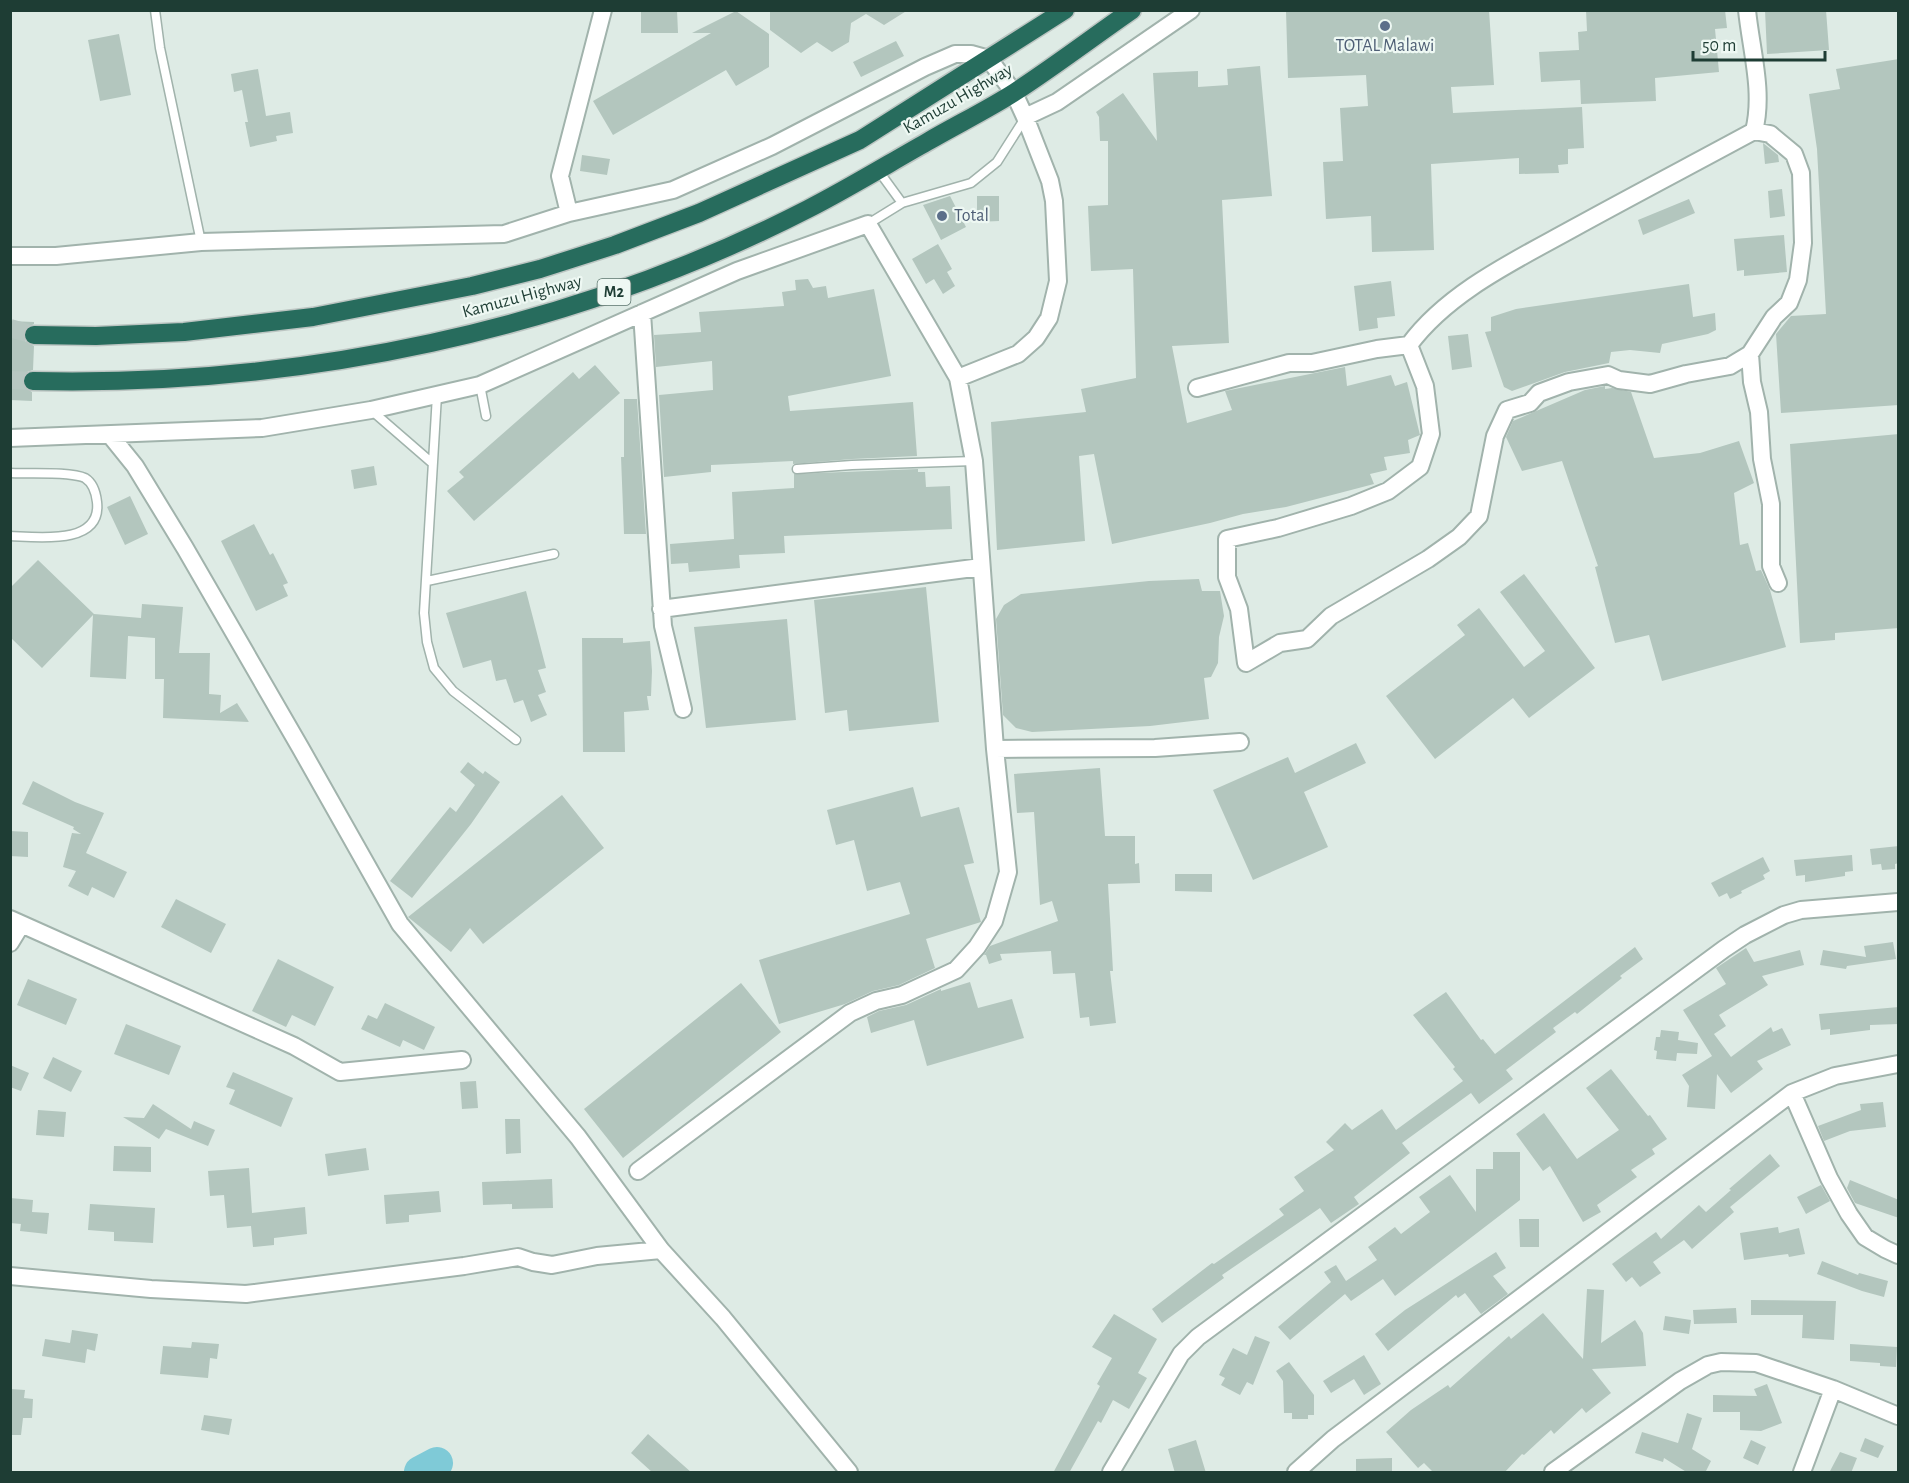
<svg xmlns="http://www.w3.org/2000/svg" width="1909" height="1483" font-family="'Alegreya Sans',sans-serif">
	<rect width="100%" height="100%" fill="#deebe5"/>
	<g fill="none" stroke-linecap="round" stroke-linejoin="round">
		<path stroke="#7fcad7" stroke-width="32" d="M420 1472 437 1463"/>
	</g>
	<path fill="#b3c6be" d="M641 10H677L678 33H641Z
		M770 10H908L884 25 866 14 851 23 849 42 832 52 817 42 801 53 770 30Z
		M1489 10 1494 85 1451 87 1453 113 1582 107 1584 148 1568 149V164L1558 165 1559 173 1519 174V158L1431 164 1434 250 1372 252 1371 216 1326 219 1323 162 1343 161 1340 108 1368 106 1366 75 1288 78 1286 11Z
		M1586 10H1725L1727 28 1715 29 1719 72 1655 78 1656 101 1581 104 1580 80 1541 82 1539 52 1579 50 1578 32 1587 31Z
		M1765 10H1826L1829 50 1767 54Z
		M736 11 769 34V67L736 86 726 70 613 135 593 101 711 33H692Z
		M119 34 131 95 100 101 88 40Z
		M896 41 904 56 861 77 853 62Z
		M1899 59V405L1781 413 1776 334 1791 316 1826 314 1817 149 1809 94 1840 89 1836 69Z
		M1260 66 1272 196 1222 200 1229 343 1172 346 1187 423 1232 410 1225 391 1345 367 1347 386 1391 375 1395 386 1407 382 1420 435 1408 440 1410 453 1384 457 1387 470 1370 474 1374 484 1286 507 1243 514 1210 523 1112 544 1094 454 1079 456 1085 541 997 550 991 422 1086 412 1081 389 1136 378 1133 269 1091 271 1088 206 1108 205V141H1100L1099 117 1096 112 1123 93 1157 141 1153 73 1198 71V87L1228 85 1227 69Z
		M258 69 266 116 290 112 293 133 276 136 277 141 250 147 245 122H248L242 90 234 92 231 74Z
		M1763 143 1778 155 1779 162 1765 164Z
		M582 155 610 159 607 175 580 171Z
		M1782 189 1785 216 1770 218 1768 191Z
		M950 196 966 227 941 240 923 205Z
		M977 196H999V221L977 222Z
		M1689 199 1695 213 1643 235 1638 220Z
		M1784 235 1787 272 1744 276V270L1737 271 1734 239Z
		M938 244 952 269 947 272 955 286 943 294 934 279 926 284 912 259Z
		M808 279 813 288 826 286 828 298 874 289 891 376 788 396 790 411 913 402 917 456 852 459 793 464V461L711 465V472L664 477 659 395 713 390 712 361 656 367 654 335 701 332 699 312 784 306 782 292 796 290 795 280Z
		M1391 281 1395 316 1377 318 1378 328 1359 331 1354 286Z
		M1689 284 1693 317 1715 313 1716 330 1708 334 1662 344 1660 353 1630 350 1611 352 1609 363 1565 372 1512 391 1504 387 1485 332 1491 331V317L1516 309Z
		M10 321 34 322V324L25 329 23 334 25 341 34 346 33 370 27 372 22 380 24 387 32 392V401L10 400Z
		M1468 334 1472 367 1452 370 1448 336Z
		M595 365 620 393 474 521 447 491 464 477 459 472 573 372 579 379Z
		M1605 386V389L1612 388 1631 392 1654 458 1700 453 1739 441 1754 483 1734 493 1740 545 1748 543 1756 571 1761 570 1770 590 1786 647 1662 681 1649 635 1615 643 1595 567 1598 566 1562 461 1522 471 1506 437 1513 421 1585 390Z
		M624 399H637L646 534H624L621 457H624Z
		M1899 434V628L1835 633V640L1800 643 1790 444Z
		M374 466 377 485 354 489 351 470Z
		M918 469V472H925L926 487 950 486 952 529 784 536 785 553 739 555 740 568 689 572 688 563 671 564 670 544 734 539 732 492 794 488V474Z
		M130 496 148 534 125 545 107 507Z
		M254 524 270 555 273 553 288 583 283 585 288 596 256 611 221 541Z
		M38 560 94 614 141 618 142 604 183 607 179 653H210L209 694 221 695 220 713 237 703 249 722 163 718 164 679H155V638L128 636 126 679 90 677 93 615 42 668 10 637V588Z
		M1524 574 1595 668 1529 718 1513 698 1435 759 1386 696 1465 635 1457 625 1479 608 1524 667 1545 651 1500 592Z
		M1199 579 1202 591H1220L1224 616 1219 637 1218 663 1211 677 1204 678 1209 719 1150 726 1032 732 1016 728 1003 715 996 619 1004 605 1021 594 1149 581Z
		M926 587 939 722 849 731 847 710 825 713 814 600Z
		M526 591 546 668 538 670 546 692 538 695 547 715 531 722 523 700 514 703 506 679 496 681 491 660 463 668 446 613Z
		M787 619 796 720 706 728 694 627Z
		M582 638H623V643L650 641 652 671 651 696H647L649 710 624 712 625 752H583Z
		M1356 743 1366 763 1304 792 1328 847 1253 880 1213 790 1288 757 1295 773Z
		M468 762 483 774 485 771 500 782 471 824 412 898 390 881 450 807 456 812 475 785 460 772Z
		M1100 768 1105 836H1135V864L1139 863 1140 883 1108 884 1113 971H1110L1116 1023 1090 1026 1089 1017 1080 1018 1075 973 1053 974 1051 951 1000 954 1002 960 989 964 986 955H984L990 946 1058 921 1052 901 1040 905 1034 812 1017 813 1014 774Z
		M33 781 75 802 104 813 86 853 127 872 114 898 92 887 88 896 68 886 76 871 63 867 72 833 81 834 73 829 74 827 22 804Z
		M913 787 921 817 959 807 974 863 964 865 981 922 926 939 935 968 899 985 873 991 845 1004 779 1024 759 960 910 914 900 882 867 891 854 840 836 845 827 810Z
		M562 795 604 848 483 944 470 928 451 952 408 917Z
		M10 831 28 832V857L10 856Z
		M1899 846V863L1895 864V869L1882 870 1881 864 1872 865 1870 849Z
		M1852 855 1853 871 1845 872V876L1805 882V875L1796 876 1794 860Z
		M1763 857 1770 871 1763 875 1765 879 1741 891 1742 893 1730 899 1727 893 1719 897 1711 883Z
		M1175 874H1212V892L1175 891Z
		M176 899 226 924 211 953 161 927Z
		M1893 942 1896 959 1847 966 1846 969 1820 965 1823 950 1866 957 1864 946Z
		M1635 947 1643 959 1620 976 1622 978 1577 1014 1575 1012 1553 1028 1556 1032 1506 1070 1513 1079 1479 1104 1471 1093 1402 1143 1410 1153 1354 1197 1359 1204 1331 1223 1320 1208 1222 1275 1224 1278 1162 1323 1152 1309 1212 1263 1214 1264 1284 1215 1279 1209 1304 1191 1294 1177 1334 1150 1326 1142 1345 1123 1352 1130 1382 1109 1396 1130 1463 1081 1453 1069 1455 1067 1413 1015 1446 992 1481 1040 1483 1039 1495 1054Z
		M1746 948 1754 962 1800 950 1804 965 1762 976 1768 985 1719 1015 1726 1026 1714 1034 1731 1057 1771 1027 1773 1032 1782 1028 1791 1045 1757 1061 1763 1069 1731 1093 1717 1074 1715 1109 1687 1107 1689 1086 1682 1075 1712 1056 1683 1010 1726 984 1716 968Z
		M278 959 334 987 315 1026 292 1015 286 1027 252 1011Z
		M28 979 77 999 66 1025 17 1005Z
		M970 982 978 1008 1012 999 1024 1038 927 1066 914 1020 871 1033 867 1017 879 1011 906 1005 941 989V991Z
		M741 983 781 1032 623 1158 584 1109Z
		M385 1003 435 1027 424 1050 403 1040 400 1047 361 1029 368 1015 377 1019Z
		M1899 1007V1024L1870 1025V1030L1830 1035V1029L1821 1030 1819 1014Z
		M126 1024 181 1046 169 1075 114 1054Z
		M1661 1030 1679 1032 1678 1040 1698 1043 1697 1054 1677 1053 1676 1061 1656 1059 1657 1051 1654 1050 1656 1037H1660Z
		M53 1057 82 1071 71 1092 43 1078Z
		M10 1065 29 1073 21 1091 10 1087Z
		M1611 1069 1648 1116 1650 1115 1667 1139 1652 1149 1655 1154 1631 1170 1637 1177 1597 1205 1601 1212 1583 1222 1550 1166 1543 1171 1516 1134 1544 1113 1577 1159 1619 1130 1586 1088Z
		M233 1072 293 1098 281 1127 229 1104 235 1090 226 1087Z
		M476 1081 478 1108 462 1109 460 1082Z
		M1883 1102 1886 1127 1850 1131 1824 1141 1818 1126 1861 1110 1860 1104Z
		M153 1104 191 1129 194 1121 215 1130 208 1146 166 1129 159 1139 123 1117 144 1118Z
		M38 1110 66 1112 64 1137 36 1135Z
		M505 1119H520L521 1153 506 1154Z
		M114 1146 151 1147V1172L113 1171Z
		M366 1148 369 1170 328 1176 325 1154Z
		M1493 1152H1520V1200L1395 1296 1383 1279 1351 1301 1345 1294 1290 1340 1278 1327 1331 1282 1324 1272 1336 1265 1346 1281 1377 1260 1368 1247 1395 1227 1401 1234 1430 1212 1419 1197 1450 1175 1476 1212V1169H1493Z
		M1770 1154 1780 1166 1730 1207 1734 1212 1692 1249 1684 1240 1653 1262 1661 1273 1640 1287 1632 1277 1626 1282 1612 1264 1656 1232 1661 1239 1699 1205 1706 1212 1731 1190 1729 1189Z
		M249 1168 252 1213 305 1207 307 1234 274 1238V1245L253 1247 251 1226 227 1228 224 1195 210 1196 208 1171Z
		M552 1179 553 1208 512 1209V1204L483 1205 482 1182Z
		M1850 1180 1899 1200V1218L1855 1203 1847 1188Z
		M1821 1185 1830 1201 1806 1214 1797 1197Z
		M439 1191 441 1212 409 1215V1222L386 1224 384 1195Z
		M10 1198 33 1200 32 1212 49 1213 47 1234 20 1231 21 1224 10 1223Z
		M90 1204 155 1208 153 1243 114 1241V1232L88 1230Z
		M1519 1219H1539V1247H1520Z
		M1778 1227 1779 1233 1799 1228 1805 1254 1789 1257 1788 1254 1744 1260 1740 1233Z
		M1496 1252 1506 1268 1493 1276 1508 1294 1481 1314 1465 1293 1458 1298 1456 1295 1388 1351 1375 1334 1405 1310Z
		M1822 1261 1858 1275 1859 1273 1888 1281 1884 1297 1862 1291 1817 1274Z
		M1587 1289 1604 1290 1601 1343 1635 1320 1643 1333 1646 1366 1592 1369 1611 1393 1586 1413 1582 1408 1554 1434 1551 1430 1524 1455 1522 1454 1504 1473H1434L1424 1463 1418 1468 1386 1432 1411 1410 1448 1385 1450 1388 1509 1336 1511 1339 1543 1313 1583 1359Z
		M1751 1300 1836 1301 1834 1340 1802 1338 1803 1315H1751Z
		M1736 1308 1737 1323 1694 1324 1693 1310Z
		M1114 1314 1157 1339 1138 1373 1147 1378 1129 1409 1113 1400 1101 1423 1098 1421 1069 1473H1053L1100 1386 1097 1384 1112 1358 1092 1347Z
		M1665 1316 1691 1320 1689 1334 1663 1330Z
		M72 1330 98 1334 95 1351 87 1349 85 1363 42 1356 45 1339 70 1343Z
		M1255 1336 1270 1342 1253 1385 1247 1382 1240 1395 1221 1385 1225 1378 1219 1375 1233 1348 1247 1355Z
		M192 1342 219 1344 217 1359 210 1358 208 1378 160 1374 163 1346 191 1348Z
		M1850 1344 1897 1347 1896 1367 1880 1366V1363L1850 1361Z
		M1364 1355 1381 1384 1364 1395 1354 1379 1331 1393 1323 1381Z
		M1289 1362 1314 1395V1415H1308V1419H1292V1413H1284L1283 1381 1276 1371Z
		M1767 1384 1782 1423 1761 1431 1740 1430V1412H1713V1395L1757 1396 1754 1389Z
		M10 1389 25 1390 24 1398 33 1399 32 1418H23L21 1435H10Z
		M1687 1413 1702 1418 1692 1449 1711 1461 1705 1473H1688L1664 1458 1663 1462 1635 1453 1642 1432 1678 1443Z
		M204 1415 232 1419 229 1435 201 1430Z
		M648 1434 692 1473H653L631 1453Z
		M1865 1438 1884 1446 1878 1458 1860 1451Z
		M1196 1440 1206 1473H1175L1168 1449Z
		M1751 1440 1766 1447 1758 1465 1743 1458Z
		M1840 1452 1857 1458 1851 1473H1829Z
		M1392 1458V1473H1356V1459Z"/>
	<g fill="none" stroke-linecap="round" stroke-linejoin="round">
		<path stroke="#b8c8c2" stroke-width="18" stroke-dasharray="18 9" stroke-linecap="butt" d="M10 328 34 335
			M10 380 33 381"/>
		<g stroke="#a1b3ac" stroke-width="11">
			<path id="lane" d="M155 10 160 48 201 242
				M878 170 902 203
				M868 224 902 203 971 183 997 162 1025 118
				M480 385 486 416
				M437 395 424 613 427 642 434 668 453 691 516 740
				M371 410 431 462
				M797 469 852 465 974 461
				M10 473C27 474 71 471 85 478 93 483 96 493 97 502 102 546 37 537 10 536
				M427 581 554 554"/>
		</g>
		<g stroke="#a1b3ac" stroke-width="20">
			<path id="street" d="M1747 10C1751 50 1764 92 1754 131 1693 164 1632 196 1572 229 1516 260 1448 292 1409 345L1425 386 1431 434 1420 467 1388 491 1351 506 1278 528 1227 539V577L1239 609 1246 663 1280 643 1307 639 1331 616 1428 559 1459 537 1479 516 1495 436 1507 410 1530 403 1539 393 1569 382 1608 375 1619 380 1650 384 1686 374 1730 366 1750 354 1774 317 1789 303 1798 280 1803 243 1801 173 1794 154 1770 134 1754 131
				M569 213 560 176 603 10
				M10 256H56L201 242 504 234 569 213 673 190 772 146 925 67 955 54H971L989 59 1014 93 1025 117 1057 102 1191 10
				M642 313 663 626 683 709
				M1750 354 1752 382 1759 412 1762 459 1771 504V566L1778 583
				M958 378 1018 354 1036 338 1049 318 1058 281 1054 201 1050 181 1025 117
				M1197 388 1289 363H1312L1377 349 1409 345
				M110 435 135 466 185 548 300 747 400 924 578 1137 661 1250 723 1318 849 1472
				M10 438 262 428 371 410 480 385 737 271 868 224 958 378 974 461 995 749 1008 872 994 921 977 947 956 970 902 995 876 1001 850 1013 638 1171
				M661 609 981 567
				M995 749 1155 748 1240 742
				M10 919 294 1046 340 1072 462 1060
				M10 943 21 925
				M1792 1093 1829 1178 1849 1214 1865 1237 1885 1249 1898 1255
				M10 1276 151 1289 246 1294 464 1266 518 1257 533 1262 552 1265 597 1256 661 1250
				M1111 1472 1181 1354 1198 1337 1724 949 1745 935 1784 915 1801 910 1898 902
				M1296 1472 1333 1439 1792 1093 1835 1076 1898 1064
				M1553 1472 1680 1381 1708 1365 1721 1362 1756 1363 1833 1389 1898 1416
				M1802 1472 1833 1389"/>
		</g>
		<g stroke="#bcc5c2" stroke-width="21">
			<path id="highway" d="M34 335 96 336 184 332 313 317 472 286 540 269 615 245 699 213 860 140 1065 10
				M33 381C299 387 570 331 808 209 849 188 888 164 927 142 956 125 987 110 1015 92 1055 66 1093 37 1132 10"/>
		</g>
		<use href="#lane" stroke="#fff" stroke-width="8"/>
		<use href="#street" stroke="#fff" stroke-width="16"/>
		<use href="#highway" stroke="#276c5d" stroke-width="18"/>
	</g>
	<g fill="#5c6f8a" stroke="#eef8f3" stroke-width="2">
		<circle cx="1385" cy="26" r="6"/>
		<circle cx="942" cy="216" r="6"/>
	</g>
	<g text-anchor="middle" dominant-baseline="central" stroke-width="4.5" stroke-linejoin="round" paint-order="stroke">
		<rect fill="#eef8f3" stroke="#5c756d" stroke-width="1.5" x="597.5" y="279" width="33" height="26" rx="4.5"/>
		<g font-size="16" font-weight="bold" fill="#1e3d34">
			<text x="614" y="292">M2</text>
		</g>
		<g font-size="18" fill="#4e5e75" stroke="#eef8f3">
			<text x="1385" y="46">TOTAL Malawi</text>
			<text x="954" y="216" text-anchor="start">Total</text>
		</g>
		<g font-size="18" fill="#1e3d34" stroke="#eef8f3">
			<text transform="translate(958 99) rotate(-30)">Kamuzu Highway</text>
			<text transform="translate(522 297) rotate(-15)">Kamuzu Highway</text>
		</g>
	</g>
	<rect width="1909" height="1483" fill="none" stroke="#1e3d34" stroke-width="24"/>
	<path d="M1693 51v9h132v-9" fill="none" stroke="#1e3d34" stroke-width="3"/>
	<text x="1702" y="51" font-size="18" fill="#1e3d34" stroke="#eef8f3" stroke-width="4.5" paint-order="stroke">50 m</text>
</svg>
